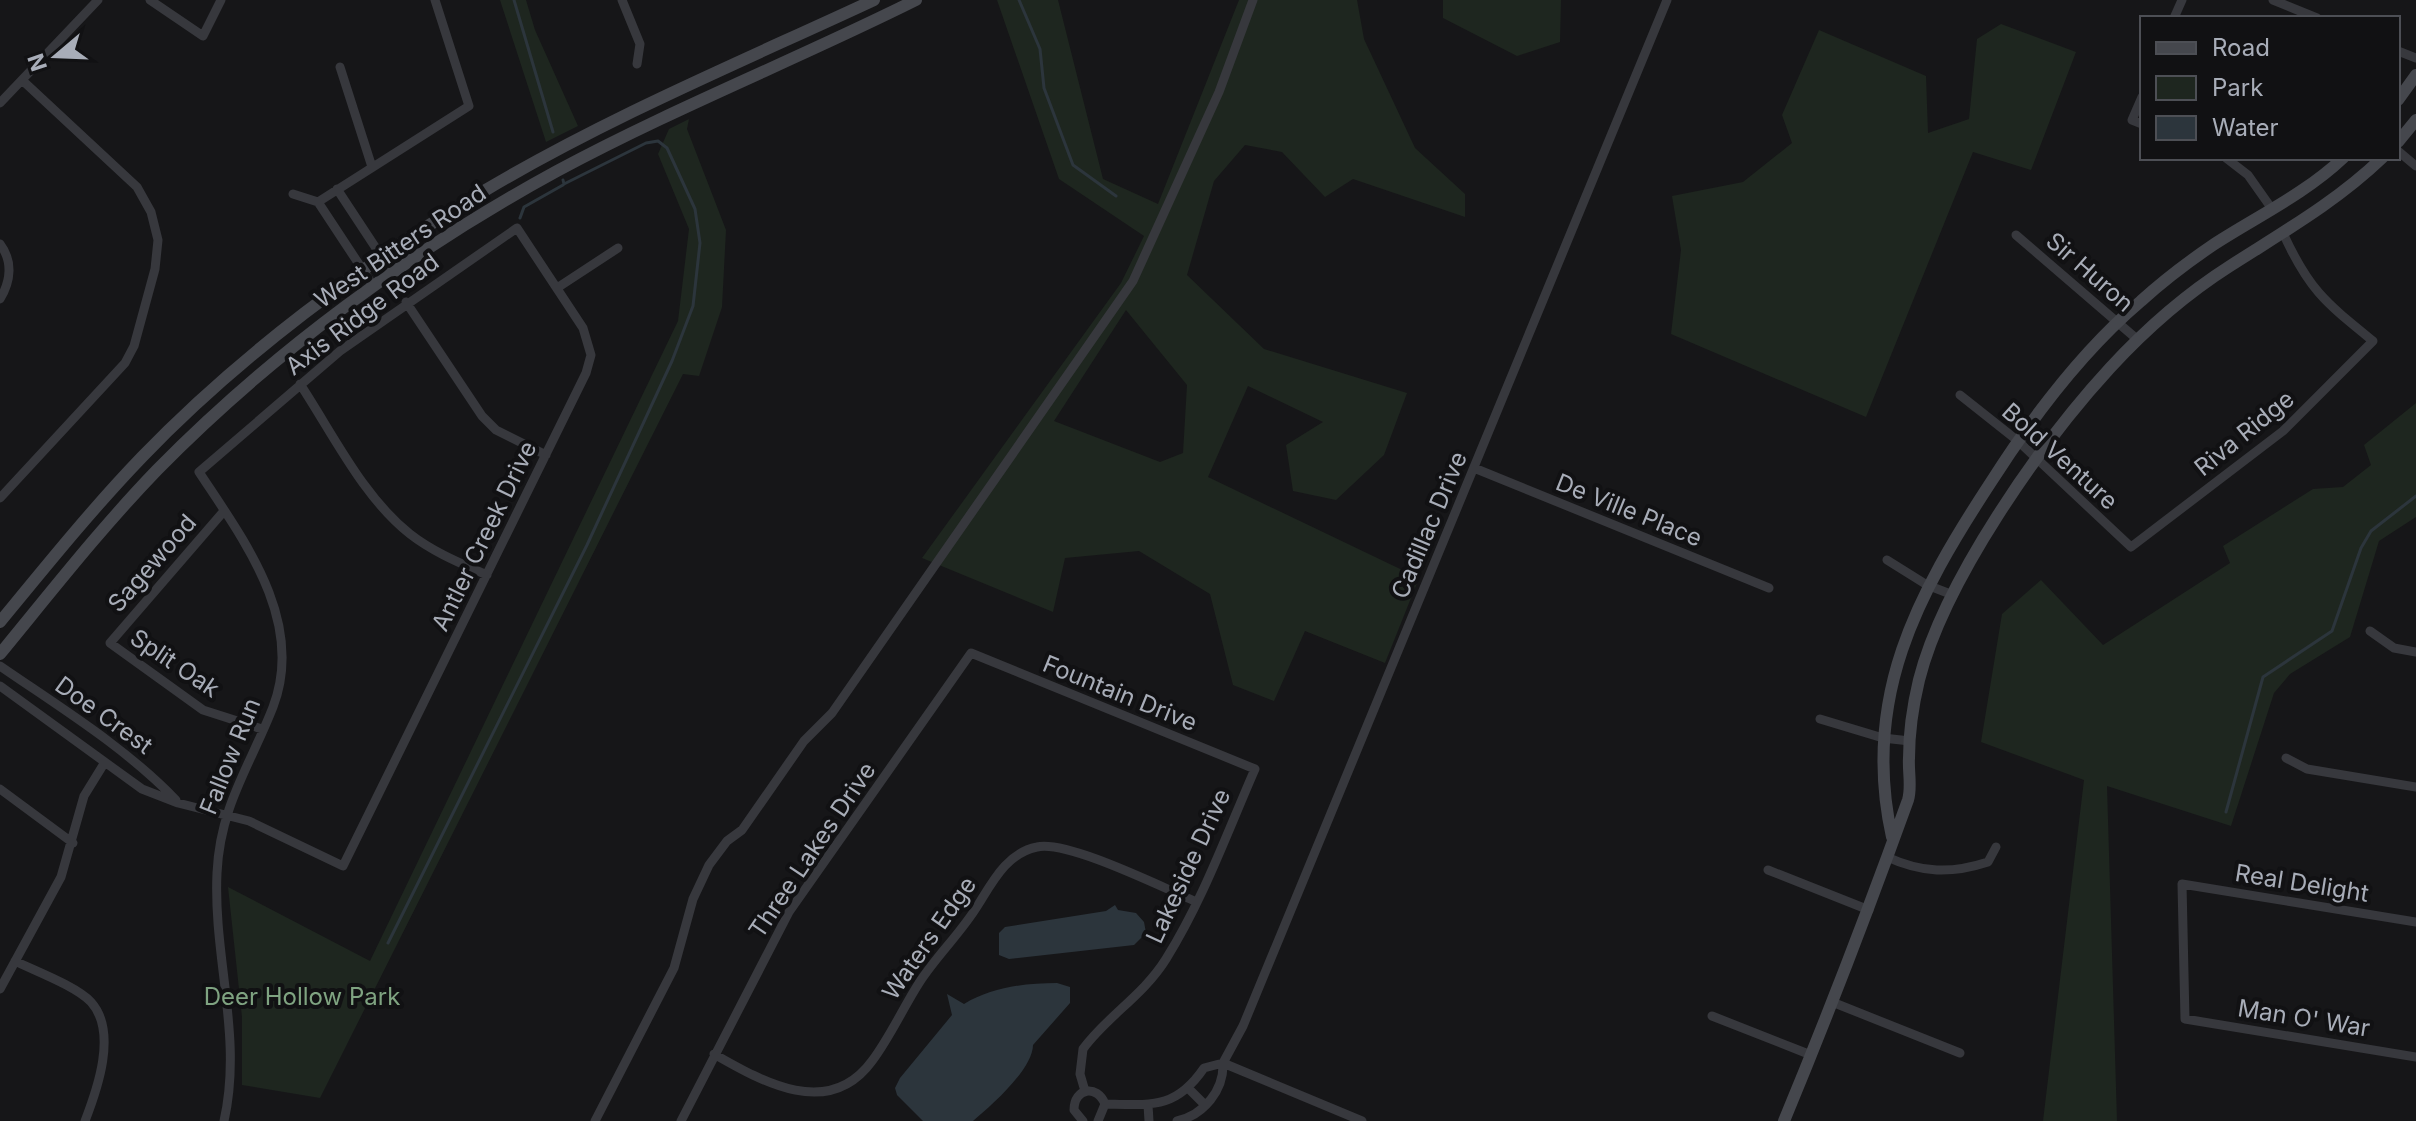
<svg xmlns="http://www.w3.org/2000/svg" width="2416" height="1121" font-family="Inter,sans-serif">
	<rect width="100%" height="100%" fill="#161618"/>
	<path fill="#1e261f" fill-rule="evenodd" d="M500 0H526L535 30 578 126 546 142Z
		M997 0H1058L1103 179 1158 204 1239 0H1357L1364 39 1415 148 1465 194V217L1353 179 1325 197 1282 152 1245 145 1214 181 1187 275 1264 349 1407 393 1384 455 1336 500 1293 491 1286 445 1323 422 1248 386 1208 477 1419 578 1385 663 1305 631 1274 701 1233 685 1210 594 1139 551 1065 558 1053 612 922 558 1121 283 1144 236 1059 179ZM1126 310 1187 385 1183 453 1160 462 1054 421Z
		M1443 0H1561L1560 42 1517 56 1443 18Z
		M2001 24 2076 52 2031 170 1973 152 1866 417 1671 334 1681 250 1672 196 1743 182 1792 143 1782 115 1819 30 1926 76 1928 133 1969 119 1977 39Z
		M689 119 687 129 726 230 722 307 699 376 683 374 320 1098 242 1085V1017L228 887 370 961 678 321 689 229 658 154 669 129Z
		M2416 403V517L2379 541 2350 637 2290 674 2274 693 2231 826 2107 786 2117 1121H2043L2084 780 1981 742 2002 614 2041 580 2103 645 2230 563 2223 546 2313 489 2343 487 2371 465 2364 445Z"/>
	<path fill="#2c353c" d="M1115 905 1118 910 1136 913 1144 922 1146 933 1134 945 1009 959 999 955V933L1005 927 1106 911Z
		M1057 983 1070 987V1003L1033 1045C1033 1069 991 1106 973 1121H923L897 1095 895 1088 900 1078 952 1015 947 994 964 1004C992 987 1025 983 1057 983Z"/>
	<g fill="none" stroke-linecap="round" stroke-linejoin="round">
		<path stroke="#2c353c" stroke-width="3" d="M514 0 553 132
			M1019 0 1040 49 1044 88 1073 165 1116 196
			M520 218 524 207 563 185
			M2226 812 2263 677 2332 631 2361 548 2371 531 2416 496
			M388 943 587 545 672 361 693 306 700 243 695 209 667 148 658 141 646 143 564 184 563 180"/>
		<path stroke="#37383d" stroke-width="9" d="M150 0 203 36 221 0
			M622 0 640 44 637 64
			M2273 0 2317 18
			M2174 18 2182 0
			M2398 51 2416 58
			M340 67 372 167
			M2142 97 2132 120 2142 124
			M0 103 98 0
			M2398 151 2416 166
			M2226 158 2248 175 2272 209
			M337 189 393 274
			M293 194 318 202 469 106 435 0
			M318 202 374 287
			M2016 235 2138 340
			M0 244C13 261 11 281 0 299
			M557 288 618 248
			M406 302 482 416 496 430 546 455
			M300 384C333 434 363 497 410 534 433 552 460 563 487 575
			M1960 395 2018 441 2131 547 2283 431 2373 341C2325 302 2309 290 2283 233
			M1474 468 1769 588
			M0 498 125 363 134 346 155 269 158 240 151 212 137 187 22 80
			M224 511 110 643 203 710 262 729
			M1887 560 1927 585 1953 595
			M2370 631 2394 648 2416 652
			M0 666C61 708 125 747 176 800
			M0 686 142 789 178 803 249 821 343 866 586 373 591 355 583 328 517 228 340 351 199 472C243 539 306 621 273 707 250 766 220 806 217 873 213 957 243 1037 224 1121
			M1820 719 1883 738 1910 741
			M2286 758 2307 769 2416 787
			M0 789 73 843
			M1887 857C1922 873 1951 874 1988 862L1996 847
			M1768 870 1869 910
			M2416 922 2182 884 2185 1019 2416 1057
			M15 961C35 971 76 986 91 1002 118 1032 97 1090 85 1121
			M0 989 61 877 84 796 105 762
			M1832 1002 1960 1053
			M1712 1016 1811 1055
			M714 1054C763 1082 829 1120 872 1061 890 1037 903 1008 919 983 937 955 961 933 978 905 993 881 1007 853 1037 847 1068 840 1163 888 1197 902
			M1223 1063 1243 1026 1667 0
			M1223 1063 1362 1121
			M1189 1089 1205 1105
			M1105 1104C1152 1105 1176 1109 1204 1068L1223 1063
			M1148 1105 1149 1121
			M595 1121 674 968 693 899 709 865 727 841 742 830 804 741 832 713 1133 281 1219 92 1253 0
			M681 1121 789 912 971 653 1255 769C1227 833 1203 900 1166 959 1143 996 1106 1017 1083 1049L1080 1074 1085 1091
			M1083 1121 1074 1110C1074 1088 1097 1084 1105 1104L1098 1121
			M1177 1121C1204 1115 1224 1090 1223 1063"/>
		<path stroke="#45474d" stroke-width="12" d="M2398 100 2416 75
			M2398 142 2416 120
			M0 622C46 566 92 509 142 457 239 356 364 263 484 191 608 117 743 61 874 0
			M0 654C51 592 101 528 157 470 273 352 412 250 557 171 674 108 798 59 916 0
			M1892 837C1861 698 1917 595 1991 482 2033 416 2081 352 2141 301 2163 281 2188 262 2213 245 2256 217 2305 194 2343 158
			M1784 1121C1828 1015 1869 908 1908 800 1912 787 1908 771 1909 758 1909 732 1913 705 1919 680 1944 581 2041 443 2110 368 2145 330 2186 294 2230 266 2283 232 2336 202 2382 158"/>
	</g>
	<g text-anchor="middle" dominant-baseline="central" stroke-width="8" stroke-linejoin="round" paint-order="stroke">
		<g font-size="24" fill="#a8adb8" stroke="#111113">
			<text transform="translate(400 246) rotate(-34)">West Bitters Road</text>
			<text transform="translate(2090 272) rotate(41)">Sir Huron</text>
			<text transform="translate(362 314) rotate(-37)">Axis Ridge Road</text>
			<text transform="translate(2244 433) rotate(-39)">Riva Ridge</text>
			<text transform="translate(2060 456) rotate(42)">Bold Venture</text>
			<text transform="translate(1629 510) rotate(22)">De Ville Place</text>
			<text transform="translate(1429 525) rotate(-67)">Cadillac Drive</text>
			<text transform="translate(484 536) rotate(-64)">Antler Creek Drive</text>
			<text transform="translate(152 563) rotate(-49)">Sagewood</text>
			<text transform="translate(175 663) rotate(34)">Split Oak</text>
			<text transform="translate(1120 693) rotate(22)">Fountain Drive</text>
			<text transform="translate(104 715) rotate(36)">Doe Crest</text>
			<text transform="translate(230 756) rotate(-68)">Fallow Run</text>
			<text transform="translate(812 850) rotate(-56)">Three Lakes Drive</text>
			<text transform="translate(1188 866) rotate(-65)">Lakeside Drive</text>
			<text transform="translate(2302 883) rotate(9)">Real Delight</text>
			<text transform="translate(929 938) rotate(-55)">Waters Edge</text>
			<text transform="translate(2304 1018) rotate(9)">Man O' War</text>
		</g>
		<g font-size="24" fill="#7fa381" stroke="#111113">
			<text x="302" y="996">Deer Hollow Park</text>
		</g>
	</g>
	<rect x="2140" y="16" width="260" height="144" fill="#111113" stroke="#4d4f55" stroke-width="2"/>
	<rect x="2156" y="42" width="40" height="12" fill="#45474d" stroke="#4d4f55" stroke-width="2"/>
	<text x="2212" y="56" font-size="24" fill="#a8adb8">Road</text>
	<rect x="2156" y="76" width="40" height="24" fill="#1e261f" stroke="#4d4f55" stroke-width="2"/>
	<text x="2212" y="96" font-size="24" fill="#a8adb8">Park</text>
	<rect x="2156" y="116" width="40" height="24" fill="#2c353c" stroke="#4d4f55" stroke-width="2"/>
	<text x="2212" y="136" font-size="24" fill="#a8adb8">Water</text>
	<g transform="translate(56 56) rotate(251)" stroke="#111113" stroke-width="6" paint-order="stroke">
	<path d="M0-6L14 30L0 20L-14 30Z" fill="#a8adb8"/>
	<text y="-12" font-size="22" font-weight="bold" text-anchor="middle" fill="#a8adb8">N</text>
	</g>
</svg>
